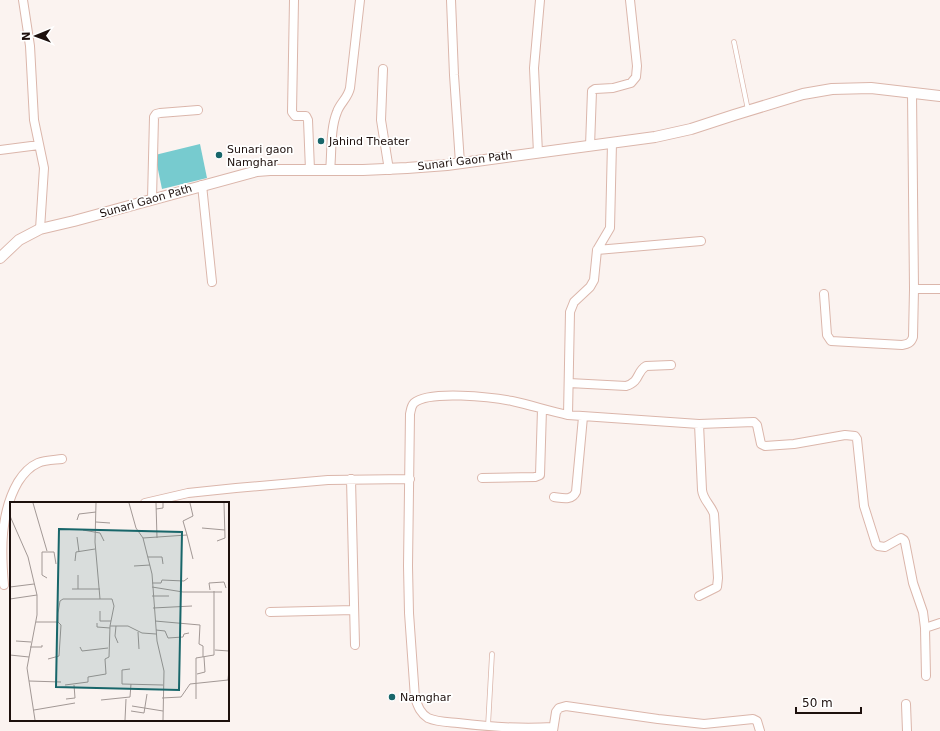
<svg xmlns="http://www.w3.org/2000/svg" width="940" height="731" font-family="'DejaVu Sans',sans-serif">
	<rect width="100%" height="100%" fill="#fbf3f0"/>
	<path fill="#77cbcf" d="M200 144 207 178 162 189 155 155Z"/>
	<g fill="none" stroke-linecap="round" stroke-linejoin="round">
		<g stroke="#dbb6ab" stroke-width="5.5">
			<path id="service" d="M734 42 748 110
				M488 726 492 654"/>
		</g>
		<g stroke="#dbb6ab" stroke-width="10">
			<path id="minor" d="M23 0 30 46 34 120 44 168 40 229
				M294 0 292 112 295 116H306L308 120 310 170
				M451 0 454 75 460 163
				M383 69 381 120 389 170
				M590 146 592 91 595 89 613 88 631 83 636 77 637 66 630 0
				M0 150 39 145
				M538 153 534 68 540 0
				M330 171C332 152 330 129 337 112 340 103 348 98 350 88L360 0
				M202 185 212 282
				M152 199 154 117 156 114 160 113 198 110
				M597 250 701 241
				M914 289H940
				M824 294 827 335 831 341 902 345C908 344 911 343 913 337L914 289 912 93
				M569 383 626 386C641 381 636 372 646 366L671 365
				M568 415 699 424 754 422 757 425 761 444 765 446 794 444 845 435 855 436 857 439 864 506 876 544 878 546 885 547 901 538 904 540 905 542 913 583 923 612 925 628 926 676
				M699 424 702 490C703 500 711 505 714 514L718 578 717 587 699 596
				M482 478 535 477 540 475 542 409
				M351 479 355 645
				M554 497C562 498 572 501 576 492L583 417
				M145 503 188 493 236 488 328 480 410 479
				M4 585C1 551 0 513 18 482 23 474 29 467 38 463 45 460 54 460 62 459
				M270 612 354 610
				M925 628 940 623
				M906 704 907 731
				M553 727C521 729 490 727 458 723 448 722 437 722 428 718 420 713 418 706 415 698L409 613 408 566 410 414C411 410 411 406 414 403 429 390 492 397 512 401 531 405 549 411 568 415L570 312 574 302 590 287 594 280 597 250 610 228 612 143
				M553 731 556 712 559 708 566 706 658 719 704 724 753 719 757 721 760 731"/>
		</g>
		<g stroke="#dbb6ab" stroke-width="12">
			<path id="tertiary" d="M0 258 19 240 40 229 74 221 257 171 270 170H363L407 168 447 165 655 137 691 129 734 115 803 94 832 89 871 88 940 96"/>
		</g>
		<use href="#service" stroke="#fff" stroke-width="4"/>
		<use href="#minor" stroke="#fff" stroke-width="8"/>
		<use href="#tertiary" stroke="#fff" stroke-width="10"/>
	</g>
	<g fill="#18666a" stroke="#fff" stroke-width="1.5">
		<circle cx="321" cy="141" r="4"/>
		<circle cx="219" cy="155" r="4"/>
		<circle cx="392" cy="697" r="4"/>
	</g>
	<g text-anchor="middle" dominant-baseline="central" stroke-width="3.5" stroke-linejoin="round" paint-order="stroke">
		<g font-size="11" fill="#1d100d" stroke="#fff" text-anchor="start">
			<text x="329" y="141">Jahind Theater</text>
			<text x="227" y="149">Sunari gaon<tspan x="227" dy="13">Namghar</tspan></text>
			<text x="400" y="697">Namghar</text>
		</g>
		<g font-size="11" fill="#1d100d" stroke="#fff">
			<text transform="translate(465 161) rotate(-7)">Sunari Gaon Path</text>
			<text transform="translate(146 201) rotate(-16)">Sunari Gaon Path</text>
		</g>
	</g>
	<g transform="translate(10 502)">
		<rect width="219" height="219" fill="#fbf3f0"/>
		<path fill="none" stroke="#a29895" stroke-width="1" d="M23 1 37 49M86 1 85 40 90 97M119 1 126 26 133 36 142 72 147 139 154 169 153 218M146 1 147 36M146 7 153 6V1M0 14 18 55 27 93V113L17 166 25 218M67 18 69 12 86 10M86 20 100 21M192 26 215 28M73 28 90 31 94 39M177 33 183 57M67 35 69 50M133 36 177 33 173 19 183 14 180 1M207 39 215 36 214 1M138 55H152L153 62M65 59 66 50 85 47M124 64 140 63M68 73V87M37 76 32 73V50H44L46 62M142 81H151L152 78 174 79 178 76M0 85 24 82M142 85 173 90H212M62 87H90M200 88 199 81 214 80 216 86M142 94H159M0 97 27 93M143 106 182 104M90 109V119H101M145 119 190 123 189 142 193 144V155M26 120H48M87 121V125L100 126M106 124 105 134 108 141M146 128 155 129 158 136 173 135 174 132 179 131M128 130 129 147M6 139 21 140M20 145H32V143M70 145 72 149 98 146M205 148 219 149M0 153 19 155M38 157 49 154 51 123 48 120V111L50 99 53 97H102L104 104 100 124H118L132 131 146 132M120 167 112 168V182L153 183M187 172 195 170 194 155M19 179 51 180M55 183 78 180V175L96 172 95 157 99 155 100 124M152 196 171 195 180 182 218 178 219 168M56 197 65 196 64 183M186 197V156L204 153V89M91 198 120 195 121 182M122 204 153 209M24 208 65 201M121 209 134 211 137 192M115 218 116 197"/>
		<path fill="#18666a" fill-opacity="0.15" stroke="#18666a" stroke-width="2" d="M49 27 172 30 169 188 46 185Z"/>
		<rect width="219" height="219" fill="none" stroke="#1d100d" stroke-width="2"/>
	</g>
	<g transform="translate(36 36) rotate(269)" stroke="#ffffff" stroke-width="3" paint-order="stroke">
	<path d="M0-3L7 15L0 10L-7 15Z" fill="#1d100d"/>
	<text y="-6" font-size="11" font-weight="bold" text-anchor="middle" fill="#1d100d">N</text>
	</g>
	<path d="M796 707v6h65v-6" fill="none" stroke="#1d100d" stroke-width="2"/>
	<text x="802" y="707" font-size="12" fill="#1d100d" stroke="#ffffff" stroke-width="3" paint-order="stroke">50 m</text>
</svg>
